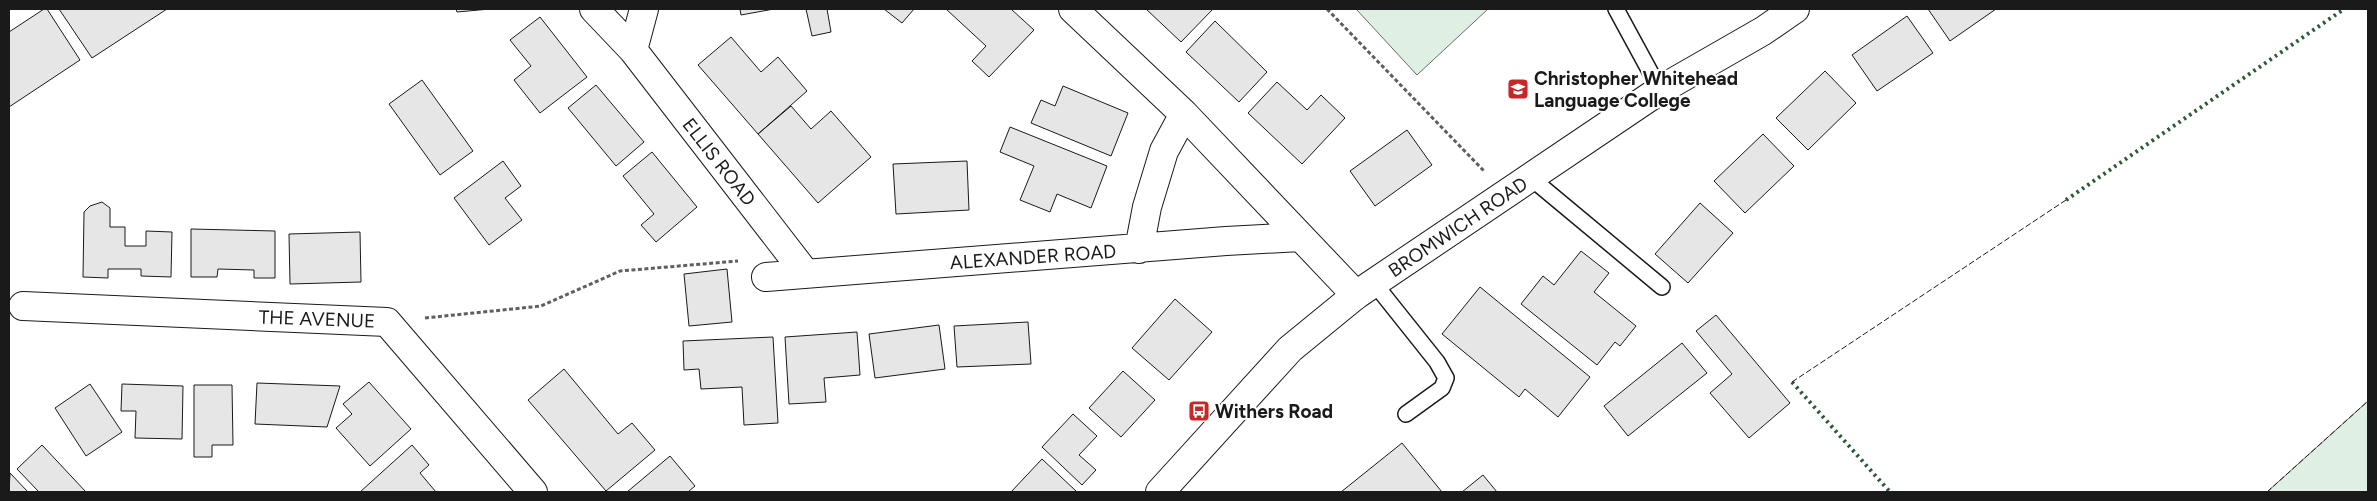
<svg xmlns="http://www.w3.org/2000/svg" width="2377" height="501" font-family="Figtree,sans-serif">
	<rect width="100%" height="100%" fill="#fff"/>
	<path fill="#e0efe3" stroke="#6a6a6a" d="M1356 9H1488L1417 75Z
		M2368 401V492H2267Z"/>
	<path fill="#e6e6e6" stroke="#1a1a1a" d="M44 9H47L80 60 9 107V32Z
		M59 9H167L92 58Z
		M456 9H490L457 12Z
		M740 9H774L741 15Z
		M806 9H827L831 32 812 36Z
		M884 9H914L902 23Z
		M946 9H1011L1034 30 989 77 972 61 986 46Z
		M1146 9H1213L1181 42Z
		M1928 9H1996L1950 41Z
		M1907 16 1933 53 1877 91 1852 55Z
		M540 17 587 77 540 113 514 80 531 66 510 40Z
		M1215 21 1267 72 1239 102 1186 52Z
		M731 37 761 72 778 57 807 91 758 134 698 65Z
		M1825 71 1856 103 1808 150 1776 118Z
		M422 80 473 151 440 175 389 104Z
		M1277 82 1307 110 1321 95 1345 118 1302 164 1248 113Z
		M596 85 644 142 616 166 568 108Z
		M1063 86 1128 113 1111 156 1031 123 1041 100 1055 106Z
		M791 106 811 129 831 111 871 157 818 203 758 134Z
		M1010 127 1107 166 1091 208 1057 194 1050 212 1020 200 1034 166 1000 152Z
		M1407 130 1432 165 1375 206 1350 171Z
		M1763 134 1794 166 1745 213 1714 181Z
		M652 152 697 207 656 242 641 225 654 214 623 176Z
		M503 161 521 186 505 198 522 220 489 245 454 198Z
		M967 161 969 210 896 214 893 164Z
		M102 202 110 208V227H125V246H146V231L172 232 171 277 141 276V269H108V278L83 277 84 212 90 206Z
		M1700 203 1733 233 1688 283 1655 254Z
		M191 229 275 231V278H254V270L218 269 217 277H191Z
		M360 232 361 282 290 284 289 234Z
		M1581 251 1609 273 1594 292 1636 326 1620 346 1615 342 1597 365 1521 304 1543 276 1554 285Z
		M727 269 732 322 689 326 684 274Z
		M1480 287 1590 377 1558 417 1525 389 1519 397 1442 334Z
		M1175 299 1212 332 1169 380 1132 348Z
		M1716 315 1790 403 1749 438 1710 393 1732 374 1696 331Z
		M1028 322 1031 364 957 367 954 326Z
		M939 325 945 369 875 378 869 334Z
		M857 332 860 375 824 378 826 402 789 404 785 337Z
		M773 337 778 423 744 425 742 387 701 389 699 369 684 370 683 341Z
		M1682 343 1707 373 1628 436 1604 406Z
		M564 369 618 434 632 423 655 450 606 491 528 400Z
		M1123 371 1155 400 1121 437 1089 408Z
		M369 382 411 429 370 466 336 428 352 414 343 404Z
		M257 383 340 386 327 427 255 424Z
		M90 384 122 432 86 456 55 408Z
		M122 384 183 386 182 439 135 438 136 411H121Z
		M194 385H232L233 445H212V457H194Z
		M1073 414 1097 436 1079 455 1096 470 1082 485 1042 447Z
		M1402 443 1442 492H1341Z
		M42 445 86 492H39L17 469Z
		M412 445 429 465 420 473 436 492H360Z
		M670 456 695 486 688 492H627Z
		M1042 459 1076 491 1075 492H1011Z
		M10 473 28 492H9Z
		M1483 475 1497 492H1462Z"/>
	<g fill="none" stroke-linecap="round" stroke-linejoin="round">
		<g stroke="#1a1a1a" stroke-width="18">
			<path id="lane" d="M1616 9 1660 90
				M1531 178 1662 287
				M1374 283 1437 362 1446 378 1442 388 1406 414"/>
		</g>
		<g stroke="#1a1a1a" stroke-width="30">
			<path id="street" d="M594 9 633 50 644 9
				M1073 9 1184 114 1356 295
				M633 50 806 274
				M1139 249 1147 207 1164 151 1184 114
				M766 277 1226 241 1300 237
				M23 306 387 322 533 492"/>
		</g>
		<g stroke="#1a1a1a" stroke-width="30">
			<path id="primary" d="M1160 492 1290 349 1356 295 1660 90 1763 31 1795 9"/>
		</g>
		<path stroke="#5f5f5f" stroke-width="3" stroke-dasharray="4 2.5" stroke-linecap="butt" d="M1327 9 1484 171
			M425 318 541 306 620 271 738 261"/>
		<use href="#lane" stroke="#fff" stroke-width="15"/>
		<use href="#street" stroke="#fff" stroke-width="28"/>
		<use href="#primary" stroke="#fff" stroke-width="28"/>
		<path stroke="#2b5a34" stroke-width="4" stroke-dasharray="2.5 4" stroke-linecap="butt" d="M2066 200 2344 9
			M1792 382 1890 492"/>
		<path stroke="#1a1a1a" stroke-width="1" stroke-dasharray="6 2.5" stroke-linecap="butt" d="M1792 382 2066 200
			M2267 492 2368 401"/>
	</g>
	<defs>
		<g id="school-square" transform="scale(1.125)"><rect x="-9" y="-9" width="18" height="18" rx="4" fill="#c62828" stroke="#fff"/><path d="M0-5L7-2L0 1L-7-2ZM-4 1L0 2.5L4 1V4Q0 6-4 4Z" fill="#fff"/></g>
		<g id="bus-square" transform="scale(1.125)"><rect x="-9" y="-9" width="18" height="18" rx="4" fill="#c62828" stroke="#fff"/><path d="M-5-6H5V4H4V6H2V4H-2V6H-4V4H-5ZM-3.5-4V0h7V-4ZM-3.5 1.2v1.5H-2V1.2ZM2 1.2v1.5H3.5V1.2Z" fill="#fff"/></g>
	</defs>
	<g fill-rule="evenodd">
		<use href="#school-square" x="1518" y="89"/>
		<use href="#bus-square" x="1199" y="411"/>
	</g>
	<g text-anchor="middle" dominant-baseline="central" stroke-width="4" stroke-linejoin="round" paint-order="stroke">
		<g font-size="19" font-weight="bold" fill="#1a1a1a" stroke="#fff" text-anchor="start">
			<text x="1534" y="78">Christopher Whitehead<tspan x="1534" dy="22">Language College</tspan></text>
			<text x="1215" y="411">Withers Road</text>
		</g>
		<g font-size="19" fill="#1a1a1a" stroke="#fff">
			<text transform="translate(719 162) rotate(52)">ELLIS ROAD</text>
			<text transform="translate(1458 227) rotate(-34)">BROMWICH ROAD</text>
			<text transform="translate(1033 257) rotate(-4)">ALEXANDER ROAD</text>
			<text transform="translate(317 319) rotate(2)">THE AVENUE</text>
		</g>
	</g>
	<rect width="2377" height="501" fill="none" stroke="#1a1a1a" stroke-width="20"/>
</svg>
